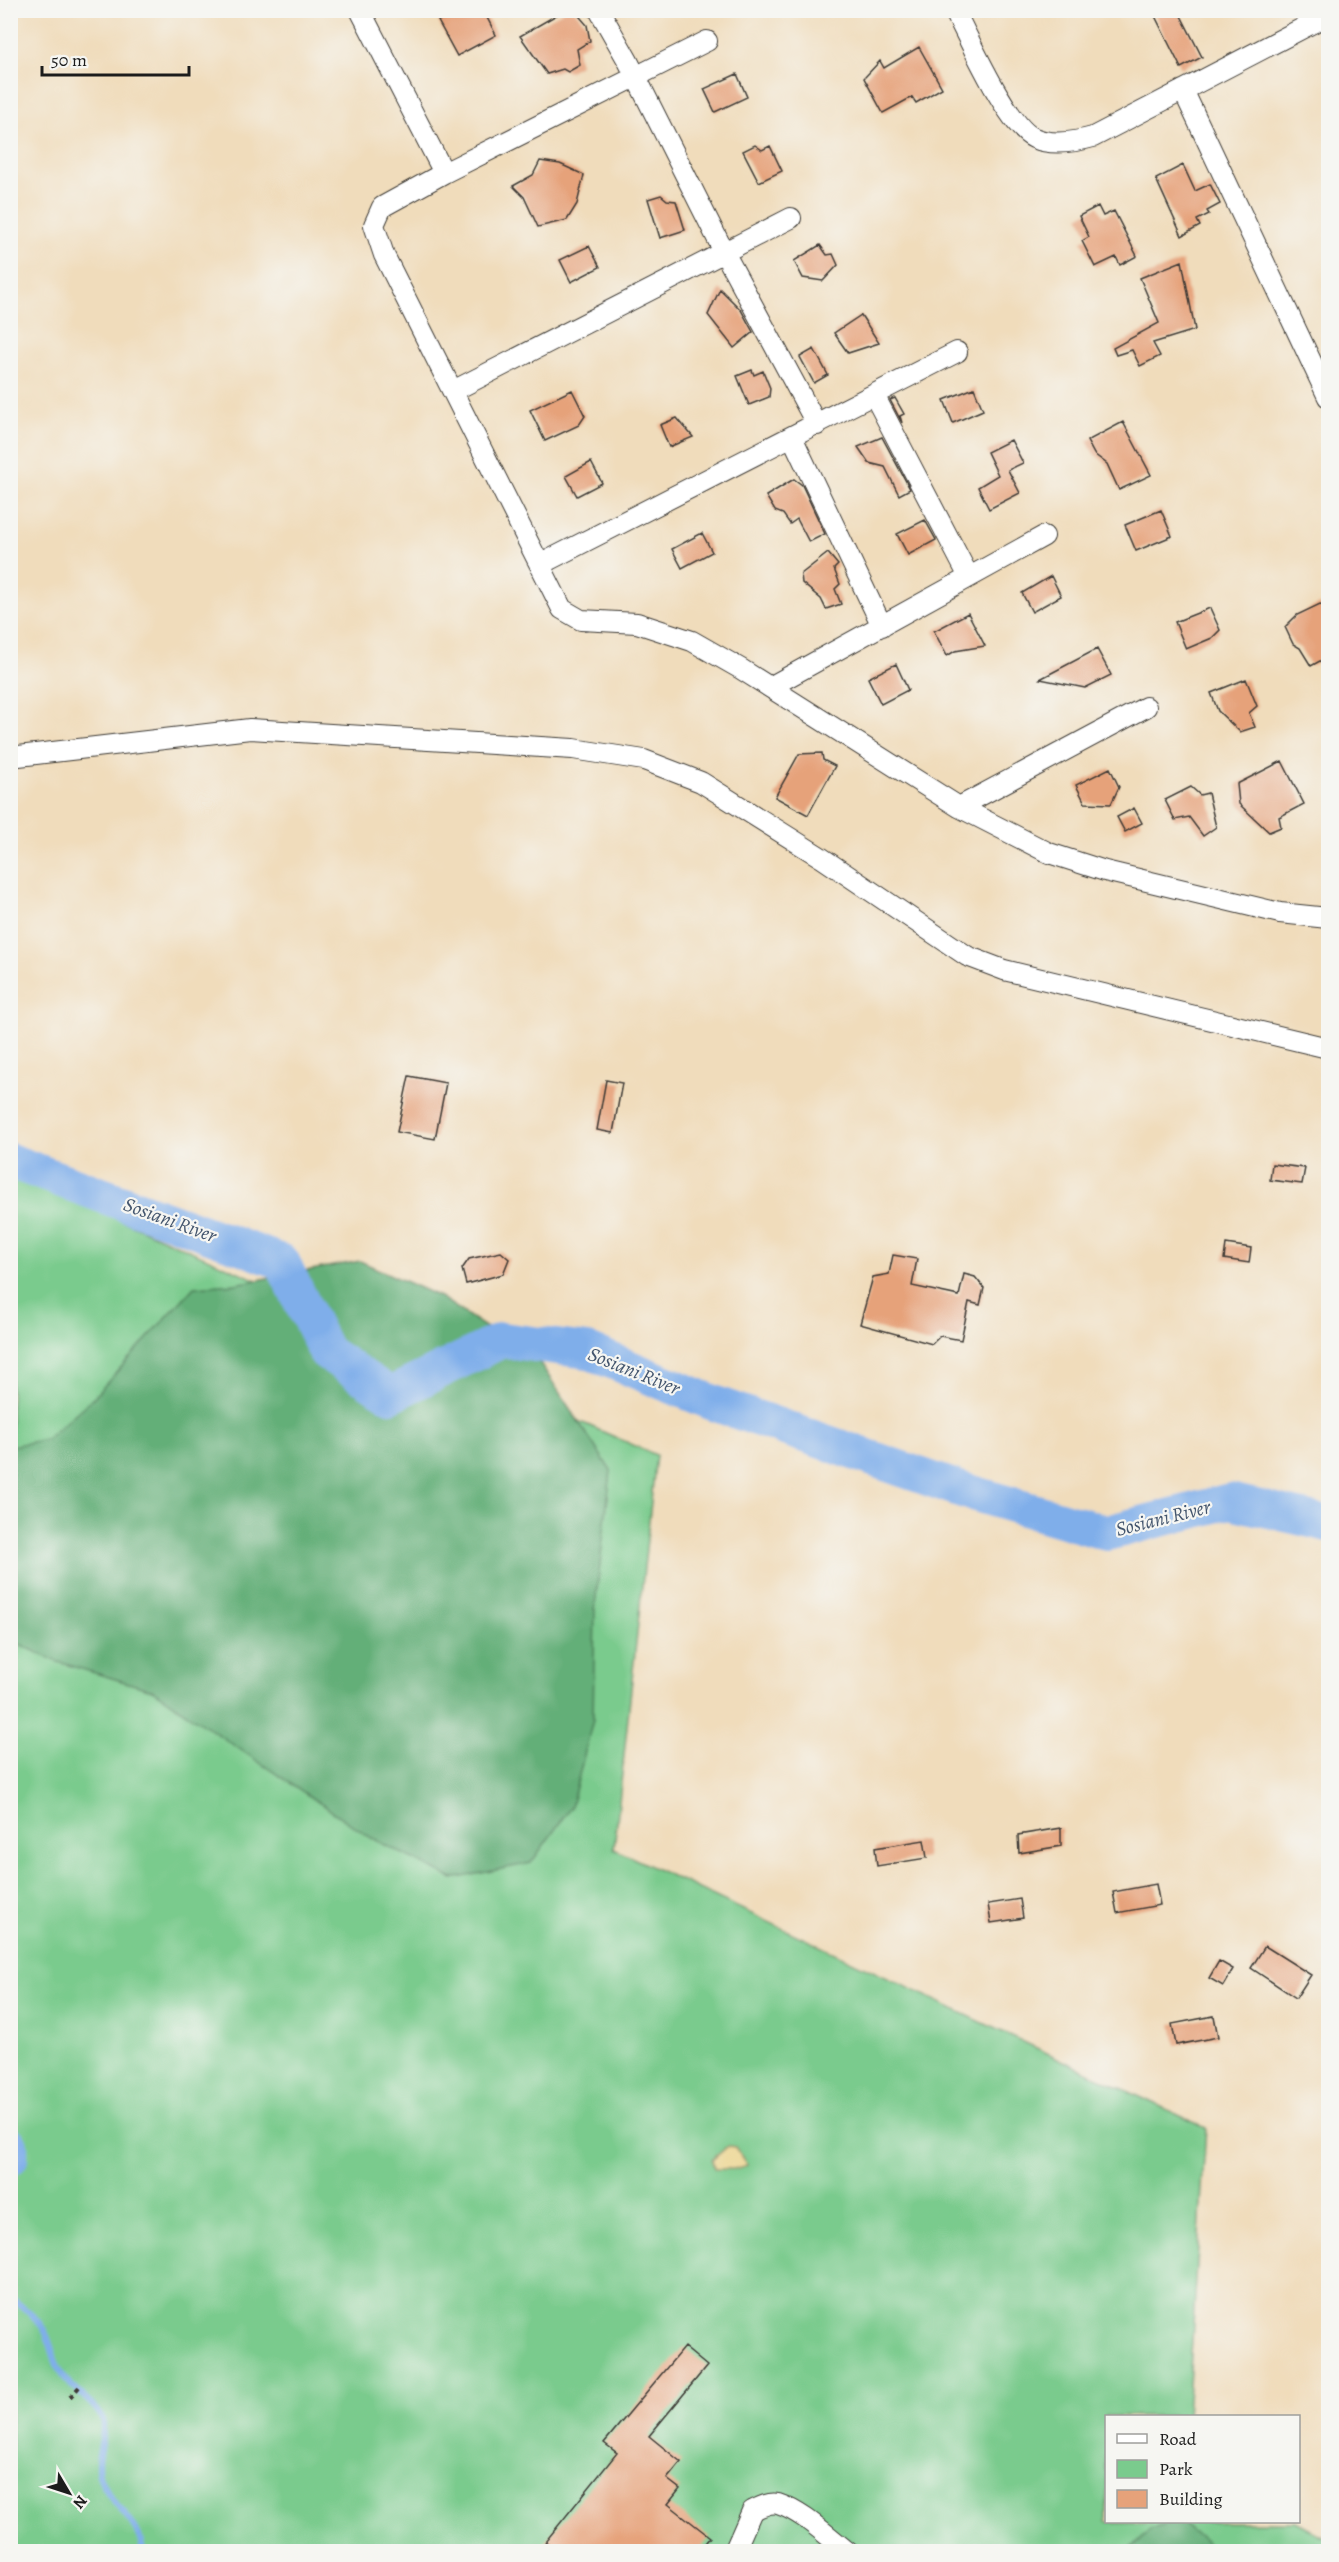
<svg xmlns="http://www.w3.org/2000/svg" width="1339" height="2562" font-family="Alegreya,serif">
	<rect width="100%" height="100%" fill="#f6f6f2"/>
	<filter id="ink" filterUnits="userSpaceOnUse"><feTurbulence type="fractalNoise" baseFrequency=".0167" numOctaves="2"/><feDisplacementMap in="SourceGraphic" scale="12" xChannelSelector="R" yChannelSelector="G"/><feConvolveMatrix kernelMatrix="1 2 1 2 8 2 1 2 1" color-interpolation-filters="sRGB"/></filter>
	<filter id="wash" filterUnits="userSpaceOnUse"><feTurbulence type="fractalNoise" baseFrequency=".008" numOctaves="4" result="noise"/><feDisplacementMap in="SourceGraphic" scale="24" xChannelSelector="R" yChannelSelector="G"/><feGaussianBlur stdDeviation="1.35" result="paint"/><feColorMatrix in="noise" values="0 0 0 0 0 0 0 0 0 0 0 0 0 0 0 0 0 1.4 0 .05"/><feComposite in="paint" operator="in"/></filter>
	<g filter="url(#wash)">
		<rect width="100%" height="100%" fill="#f0dcbb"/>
		<path fill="#7acb8d" stroke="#4b7454" stroke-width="1.5" d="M11 1172 656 1455 614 1849 1206 2128 1187 2416H1106V2522H1296L1328 2539V2552L11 2551Z"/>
		<path fill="#63af78" stroke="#40664a" stroke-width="1.5" d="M360 1261 440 1297 540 1363 611 1471 595 1606 593 1720 571 1807 531 1863 453 1879 373 1839 152 1690 55 1661 11 1640V1446L46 1439 93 1398 194 1287 235 1284Z
			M1179 2522H1182L1215 2551H1128L1150 2529Z"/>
		<path fill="#eeda9e" stroke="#857b5d" stroke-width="1.5" d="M728 2146 735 2147 747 2165 734 2169H714L712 2160Z"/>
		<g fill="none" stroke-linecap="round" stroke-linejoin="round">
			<path stroke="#7faeea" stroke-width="6" d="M10 2297C26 2310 43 2321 49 2341 56 2359 54 2365 68 2382 76 2391 100 2408 102 2419 107 2438 93 2458 100 2478 110 2506 138 2517 143 2552"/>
			<path stroke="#7faeea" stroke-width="36" d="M10 1161 282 1262 326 1352 390 1395 502 1340 588 1351 716 1404 962 1490 1107 1533 1230 1501 1328 1524
				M10 2145V2158"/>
		</g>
		<g id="blocks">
			<path fill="#e6a27a" d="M456 10H483L496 35 457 56 438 21Z
				M565 10H574L587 25 590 41 577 49 580 65 568 72 563 69 547 74 520 36Z
				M1152 10H1178L1202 57 1181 68Z
				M919 47 942 88 916 103 912 97 883 113 864 78 880 61 884 68Z
				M737 74 747 97 715 112 704 89Z
				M755 145 762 150 770 146 782 171 759 182 743 151Z
				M540 161 560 164 584 175 577 204 567 220 538 227 524 197 513 186 533 175Z
				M1183 165 1195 191 1210 184 1220 204 1207 211 1209 214 1197 220 1200 226 1182 236 1156 179Z
				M661 195 667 200 676 201 685 230 660 238 648 199Z
				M1098 206 1103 216 1114 211 1137 256 1120 265 1116 257 1095 267 1082 241 1089 237 1079 216Z
				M820 245 827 255 833 254 838 265 823 281 803 278 794 261Z
				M589 246 600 267 571 282 560 260Z
				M1182 261 1195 330 1153 343 1160 356 1140 366 1132 350 1116 355 1113 348 1159 323 1140 278Z
				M720 289 741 310 753 332 734 348 708 315Z
				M861 315 879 343 848 353 834 333Z
				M814 349 828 375 814 383 800 357Z
				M752 370 754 375 763 371 770 388 769 397 749 405 737 376Z
				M974 388 983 410 953 423 944 400Z
				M572 390 585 416 579 425 545 441 530 410Z
				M895 398 904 414 900 416 902 423 890 400Z
				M677 418 693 437 669 447 660 425Z
				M1123 422 1151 475 1119 490 1107 464 1094 454 1087 441Z
				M882 437 910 489 899 495 885 467 869 463 858 447Z
				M1011 440 1023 463 1008 470 1020 493 989 509 978 487 998 475 987 452Z
				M591 462 602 483 577 496 566 476Z
				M794 479 802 485 825 534 809 542 797 519 790 524 783 514 775 511 766 496Z
				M1161 510 1172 536 1136 551 1125 525Z
				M925 520 936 540 908 555 897 534Z
				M702 533 712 552 682 568 672 549Z
				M828 553 838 565 834 569 840 584 835 589 841 604 826 609 821 599 802 583 801 574Z
				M1051 576 1061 596 1032 612 1022 593Z
				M1320 604 1329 609V656L1311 666 1300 648 1293 644 1285 627 1297 615Z
				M1210 608 1220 630 1212 638 1186 649 1175 622Z
				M968 613 985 646 955 651 947 656 934 631Z
				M1097 649 1111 675 1085 688 1040 679Z
				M896 664 908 690 881 704 868 678Z
				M1246 679 1257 706 1249 713 1255 727 1240 732 1218 711 1211 693Z
				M822 753 823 760 835 766 808 815 775 797 799 754Z
				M1282 761 1304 804 1279 817 1281 827 1269 832 1239 804 1237 784Z
				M1110 768 1119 787 1111 804 1085 803 1076 785Z
				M1191 787 1200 795 1208 793 1216 827 1203 836 1189 817 1175 820 1165 800Z
				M1134 808 1142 823 1125 832 1117 817Z
				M409 1076 446 1083 435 1139 397 1132Z
				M606 1080 622 1083 613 1133 597 1130Z
				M1272 1164 1305 1168 1302 1184 1270 1180Z
				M1226 1244 1251 1248 1249 1263 1224 1259Z
				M501 1252 509 1259 503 1274 466 1284 462 1269 469 1259Z
				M893 1255 917 1259 912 1286 959 1296 964 1274 975 1277 984 1288 980 1305 969 1302 961 1340 940 1336 932 1344 860 1324 873 1277 889 1274Z
				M1061 1828V1846L1019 1853 1018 1835Z
				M924 1840 927 1858 877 1866 875 1848Z
				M1156 1884 1160 1905 1117 1913 1113 1892Z
				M1020 1899 1023 1918 991 1923 988 1904Z
				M1265 1946 1311 1975 1296 1998 1251 1968Z
				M1219 1961 1233 1969 1223 1986 1209 1978Z
				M1214 2016 1218 2037 1176 2045 1172 2024Z
				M684 2347 707 2366 649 2436 681 2462 667 2479 680 2489 668 2504 710 2537 698 2552H558L545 2542 617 2453 604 2443Z"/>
		</g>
	</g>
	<g filter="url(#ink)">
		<use href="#blocks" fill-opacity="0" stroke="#3c3934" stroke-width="1.5"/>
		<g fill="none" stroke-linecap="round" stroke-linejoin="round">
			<g stroke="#3c3934" stroke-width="22">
				<path id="minor" d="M360 10 444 173 382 207 374 225 384 255 562 609 581 620 637 623 692 641 741 669 959 807 1049 853 1105 871 1280 913 1328 918
					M599 10 628 61 725 254 817 425
					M954 10C969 38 1008 127 1034 138 1052 146 1075 142 1093 137L1328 15
					M1183 90 1328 397
					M444 173 707 41
					M453 391 791 218
					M874 395 969 577
					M792 437 882 626
					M541 564 957 352
					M770 687 1044 536
					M10 757 250 729 573 749 644 760 701 782 822 858 967 956 1004 970 1328 1048
					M959 807 1146 707
					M734 2552 752 2511C760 2507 769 2502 778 2504 803 2512 827 2536 848 2552"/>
			</g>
			<path stroke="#3c3934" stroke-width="4" stroke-dasharray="4.5 4.5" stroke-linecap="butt" d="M70 2397 80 2386"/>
			<use href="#minor" stroke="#fff" stroke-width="20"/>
		</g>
	</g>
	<g text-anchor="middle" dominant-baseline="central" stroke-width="4.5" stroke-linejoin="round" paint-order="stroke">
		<g font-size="20" font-style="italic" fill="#44566e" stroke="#f6f6f2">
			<text transform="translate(170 1220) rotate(20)">Sosiani River</text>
			<text transform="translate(634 1371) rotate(22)">Sosiani River</text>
			<text transform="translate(1163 1518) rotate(-14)">Sosiani River</text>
		</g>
	</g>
	<rect width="1339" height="2562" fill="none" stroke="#f6f6f2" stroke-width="36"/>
	<rect x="1105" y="2415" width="195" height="108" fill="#f6f6f2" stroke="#9f9f9c" stroke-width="1.5"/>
	<rect x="1117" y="2434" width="30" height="9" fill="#ffffff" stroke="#9f9f9c" stroke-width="1.5"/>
	<text x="1159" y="2445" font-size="18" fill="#1c1c1c">Road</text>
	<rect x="1117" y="2460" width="30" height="18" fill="#7acb8d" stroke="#9f9f9c" stroke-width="1.5"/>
	<text x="1159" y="2475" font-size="18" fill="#1c1c1c">Park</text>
	<rect x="1117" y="2490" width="30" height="18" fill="#e6a27a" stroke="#9f9f9c" stroke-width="1.5"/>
	<text x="1159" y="2505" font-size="18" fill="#1c1c1c">Building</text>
	<g transform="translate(69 2493) rotate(129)" stroke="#f6f6f2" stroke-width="4.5" paint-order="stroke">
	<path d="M0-4.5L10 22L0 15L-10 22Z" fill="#1c1c1c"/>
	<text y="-9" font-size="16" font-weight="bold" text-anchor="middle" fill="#1c1c1c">N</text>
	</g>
	<path d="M42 66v9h147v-9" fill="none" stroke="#1c1c1c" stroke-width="3"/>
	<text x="51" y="66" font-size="18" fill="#1c1c1c" stroke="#f6f6f2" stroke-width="4.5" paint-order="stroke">50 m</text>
</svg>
